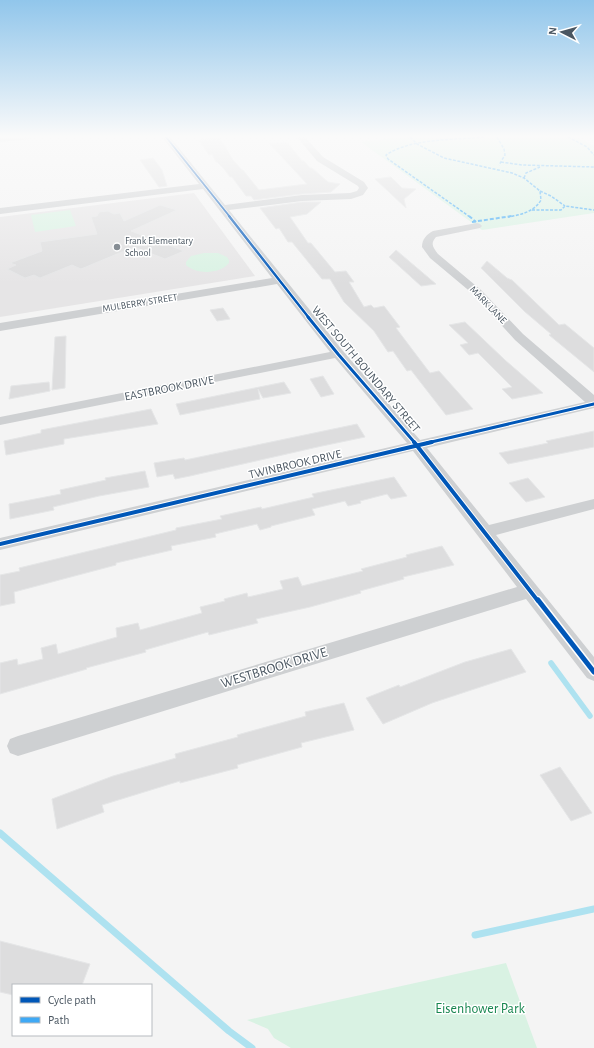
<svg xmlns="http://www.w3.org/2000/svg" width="594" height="1048" font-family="'Alegreya Sans',sans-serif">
	<rect width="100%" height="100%" fill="#f4f4f4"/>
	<path fill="#e6e5e6" d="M194 193 255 276 0 317V217Z"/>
	<path fill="#d9f2e3" d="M401 137H576L594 146V213L482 230 361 142Z
		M70 210 76 226 35 232 31 215Z
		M204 253H218L227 257 229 260V263C220 274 197 275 186 265V262L191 256Z
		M506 963 537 1048H291L274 1038 268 1029 247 1020Z"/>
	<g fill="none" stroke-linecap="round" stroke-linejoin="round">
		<path stroke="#aee2f0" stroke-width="5.5" d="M551 663 590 716"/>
		<path stroke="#aee2f0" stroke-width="7" d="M0 833 229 1031 252 1048
			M475 935 594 909"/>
	</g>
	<path fill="#ddddde" stroke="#e5e6e7" d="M220 138 233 160 242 170H243L259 190 307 184 269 143 287 142 302 161H304L310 168H312L328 182 340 184 331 192 302 194 254 200 251 196H246L232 177H230L224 169 217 162H216L212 154 209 155 199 140Z
		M153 158 162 170 167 186 159 187 140 160Z
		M391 177 402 188 416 189 404 199 406 208 375 179Z
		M302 202H321L307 214 290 217 308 243H311L335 272 346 271 354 282H349L364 307 371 305 374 308 384 306 400 327 396 328 430 373 439 371 473 409 446 415 411 370 407 371 393 351 388 352 374 331 344 302 330 279H322L292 242H288L279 228 276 229 260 208Z
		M160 205 177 210 131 231 184 251 165 259 134 247 81 269 72 265 40 278 34 275 25 278 7 269 16 265 10 263 42 251 40 242 97 234 91 217 97 216 99 212 108 211 114 214 120 213 124 221Z
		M396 250 436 284 421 286 389 257Z
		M487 261 507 278 512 280 559 325 565 324 594 348V372L549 335 551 334 524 311 481 268Z
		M223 308 230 319 217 321 210 310Z
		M465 322 505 360 543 393 512 399 502 389 512 387 478 353 469 355 460 345 468 343 449 325Z
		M66 336 65 388 52 390 55 337Z
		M323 376 334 394 321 397 310 379Z
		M49 382 50 391 9 399 11 386Z
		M284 382 291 393 263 398 258 389 260 399 180 415 176 404Z
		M151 409 158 424 64 439V444L6 455 4 441 41 433V430Z
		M357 424 365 437 322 446 190 476 175 479 173 474 157 477 154 463 184 458 185 460Z
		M594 431V447L508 464 499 453 548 443 546 441Z
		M145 471 149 487 99 496 53 507 54 510 10 519 9 504 61 494 60 490 106 480 105 478Z
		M394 477 407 496 391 499 387 494 360 501 361 503 348 506 345 501 312 509 315 515 271 526V527L260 530 257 524 215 534 216 537 171 546 172 550 116 563V565L14 592 15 603 0 606V575L20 571 19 568 176 530V528L222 519 220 516 261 507 262 509 314 497 312 494Z
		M528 478 545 497 526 502 509 483Z
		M442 546 454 565 403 577 404 579 360 591 361 593 310 607 256 619 258 623 209 635 208 632 145 650 146 652 86 668 87 669 0 694V663L17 659 18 665 43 659 41 648 56 644 58 654 117 637 116 628 138 623 140 630 202 613 200 607 225 601 224 599 247 593 248 597 283 589 280 581 298 577 302 586 363 571 361 569 407 557 406 555Z
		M511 649 526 672 432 703 383 724 366 698 399 685 400 687 465 662Z
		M344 703 354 730 301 743 302 747 237 765 238 768 180 783V781L102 805 104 812 57 829 52 799 113 776 176 758 175 754 238 737 237 735 306 716 305 712Z
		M560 767 592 813 571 821 540 775Z
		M0 941 90 964 82 985H13V995L0 992Z"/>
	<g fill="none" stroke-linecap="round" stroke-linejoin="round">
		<path fill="#ced0d2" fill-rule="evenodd" d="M34 137 30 139 0 142V138Z
			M162 137H170L225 205 302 195 350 193 357 191 359 188 358 186 317 161 297 137H305L323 157 364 182 368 188 363 195 351 199 302 201 229 210 343 351 420 440 585 402 515 340 473 294 430 258 422 247C422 239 427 234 433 231L477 223 480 224 482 226 480 228 436 237C430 244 433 247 438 254L481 290 523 334 594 395V408L427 448 489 525 594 499V509L496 535 594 657V681L587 678 526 599 18 756 10 753 7 746 10 739 18 736 517 587 413 451 0 550V538L407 443 335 358 0 425V417L330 352 277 284 0 331V323L272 278 203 189 0 214V208L199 184Z"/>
		<path stroke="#3fa9f5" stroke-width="1.5" stroke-dasharray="3 1.5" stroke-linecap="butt" d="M410 137 417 144 444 158 512 173 524 178 540 191 541 200C534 212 520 215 508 217
			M497 137 504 149 505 155 499 165
			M568 137 587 147 594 155
			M501 162 522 165 594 167
			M524 178 526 173 540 167
			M540 191 551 196 565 206
			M532 210H561L565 206 594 210
			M470 217 388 159 386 155C411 138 455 140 484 137"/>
		<path stroke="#3fa9f5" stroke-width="2" stroke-dasharray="4 2" stroke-linecap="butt" d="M469 216 476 222
			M472 222 512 216"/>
		<g stroke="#fff" stroke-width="3">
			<path id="cycleway-far4" d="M166 137 230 217"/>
		</g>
		<g stroke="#fff" stroke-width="4">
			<path id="cycleway-far3" d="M229 216 309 318"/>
		</g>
		<g stroke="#fff" stroke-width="5">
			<path id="cycleway-far2" d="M308 317 338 354 415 443
				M427 443 594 404"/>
		</g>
		<g stroke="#fff" stroke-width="6">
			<path id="cycleway-far1" d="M414 442 538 601
				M0 544 432 442"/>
		</g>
		<g stroke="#fff" stroke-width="8">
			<path id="cycleway" d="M538 600 594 672"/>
		</g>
		<use href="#cycleway-far4" stroke="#0057b8" stroke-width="2"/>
		<use href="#cycleway-far3" stroke="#0057b8" stroke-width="2.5"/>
		<use href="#cycleway-far2" stroke="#0057b8" stroke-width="3"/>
		<use href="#cycleway-far1" stroke="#0057b8" stroke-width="4"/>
		<use href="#cycleway" stroke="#0057b8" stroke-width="5"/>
	</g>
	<linearGradient id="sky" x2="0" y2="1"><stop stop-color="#91c6eb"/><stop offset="0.48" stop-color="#fafafa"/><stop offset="1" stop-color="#fafafa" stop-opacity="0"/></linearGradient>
	<rect width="594" height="284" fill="url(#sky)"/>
	<circle fill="#868d94" stroke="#fff" stroke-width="1.5" cx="117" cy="247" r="4"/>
	<g text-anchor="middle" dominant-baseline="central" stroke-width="3" stroke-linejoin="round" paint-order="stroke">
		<g font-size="10" fill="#4a5661" stroke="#fff" text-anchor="start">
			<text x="125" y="241">Frank Elementary<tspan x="125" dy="12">School</tspan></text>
		</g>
		<g font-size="10" fill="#4a5661" stroke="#fff">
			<text transform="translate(140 303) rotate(-9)">MULBERRY STREET</text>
			<text transform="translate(488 305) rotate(46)">MARK LANE</text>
		</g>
		<g font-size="12" fill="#4a5661" stroke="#fff">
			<text transform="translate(366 369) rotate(50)">WEST SOUTH BOUNDARY STREET</text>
			<text transform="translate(169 388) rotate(-11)">EASTBROOK DRIVE</text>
			<text transform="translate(295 464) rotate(-13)">TWINBROOK DRIVE</text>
		</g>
		<g font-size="14" fill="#4a5661" stroke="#fff">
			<text transform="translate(274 668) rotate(-17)">WESTBROOK DRIVE</text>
		</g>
		<g font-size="14" fill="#17864f" stroke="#fff">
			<text x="480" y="1009">Eisenhower Park</text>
		</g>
	</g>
	<rect x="12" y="984" width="140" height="52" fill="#ffffff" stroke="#b7bbc0"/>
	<rect x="20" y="997" width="20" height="6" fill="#0057b8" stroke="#b7bbc0"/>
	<text x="48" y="1004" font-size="12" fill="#4a5661">Cycle path</text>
	<rect x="20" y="1017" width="20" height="6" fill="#3fa9f5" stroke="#b7bbc0"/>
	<text x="48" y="1024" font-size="12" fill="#4a5661">Path</text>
	<g transform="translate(562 32) rotate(276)" stroke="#ffffff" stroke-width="3" paint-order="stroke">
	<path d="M0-3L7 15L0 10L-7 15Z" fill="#4a5661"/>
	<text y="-6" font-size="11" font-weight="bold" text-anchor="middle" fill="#4a5661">N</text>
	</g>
</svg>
